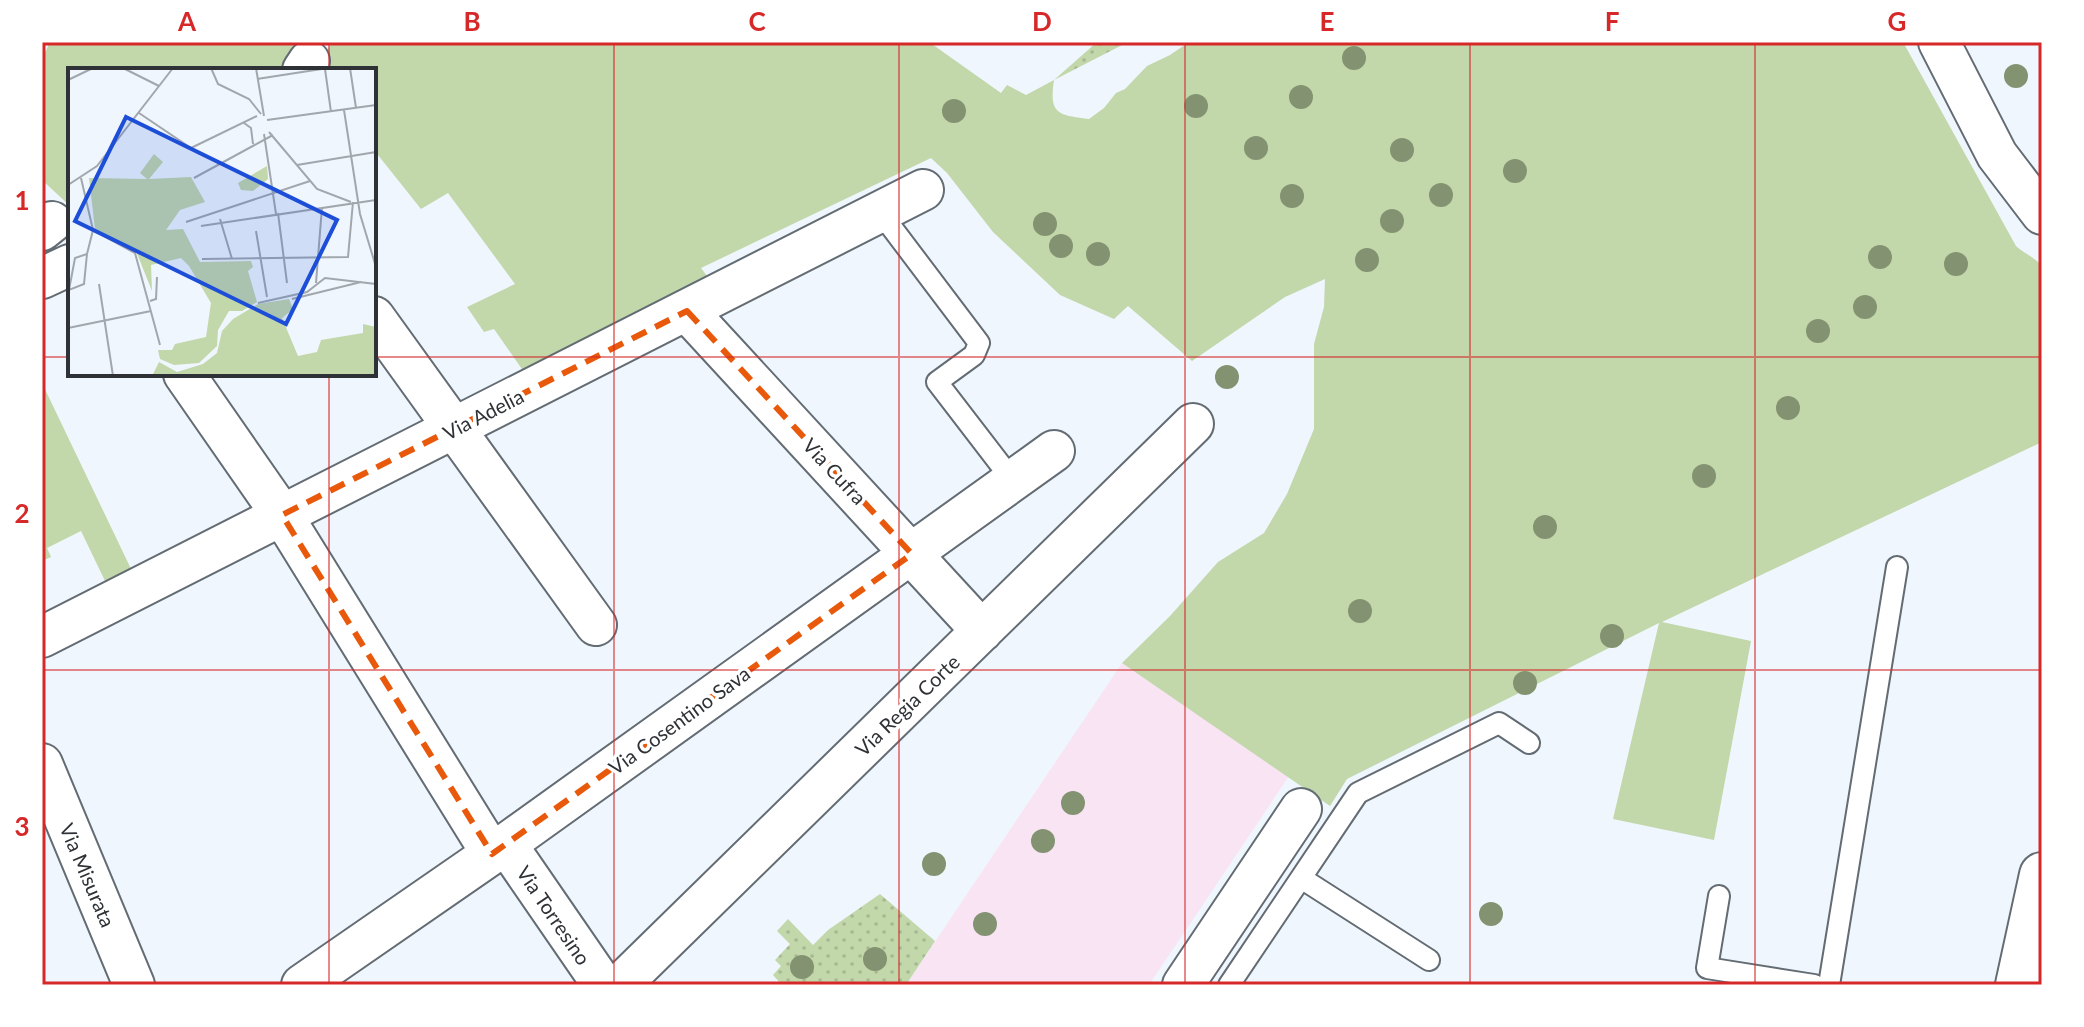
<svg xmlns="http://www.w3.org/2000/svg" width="2084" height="1027" font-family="Lato,sans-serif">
	<defs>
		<pattern id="park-dots" width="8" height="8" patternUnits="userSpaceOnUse" patternTransform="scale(2)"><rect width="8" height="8" fill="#c2d7aa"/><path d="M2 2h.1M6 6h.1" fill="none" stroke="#a7b993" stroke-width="1.8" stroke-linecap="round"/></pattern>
	</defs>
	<rect width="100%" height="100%" fill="#eff6fd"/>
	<path fill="#f9e4f3" d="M1122 663 1289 776 1149 985H906Z"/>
	<path fill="#c2d7aa" d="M50 42H306L304 51 281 70H70V206L42 180V59Z
		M333 42H929L1001 93 1007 85 1026 95 1054 80C1049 114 1057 115 1089 119L1104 108 1116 93 1125 89 1147 66 1170 55 1189 42H1903L2016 246C2025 254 2034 257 2042 266V442L1662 622 1751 641 1714 840 1613 819 1659 623 1347 779 1330 806 1122 663 1170 616 1218 562 1264 533 1287 494 1314 429V344L1324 307 1325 279 1285 297 1192 361 1128 306 1114 319 1060 295 993 232 947 173 931 158 701 268 710 280 524 372 494 329 484 332 467 307 515 284 448 193 421 209 374 150V70H316L315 67Z
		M42 383 132 571 107 585 81 531 47 548 51 557 42 561Z"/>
	<path fill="url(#park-dots)" d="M1097 42H1128L1054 80Z
		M880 894 935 941 906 985H782L773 975 781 966 775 960 790 944 777 931 788 919 813 945 828 930Z"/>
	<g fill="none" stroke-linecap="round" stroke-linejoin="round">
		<g stroke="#636b73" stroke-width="24">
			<path id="service" d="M880 212 979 343 974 355 937 382 1013 481
				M1301 878 1429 960
				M1719 896 1707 968 1814 985
				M1229 985 1358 793 1499 723 1529 743
				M1829 985 1897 567"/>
		</g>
		<g stroke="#636b73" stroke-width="44">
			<path id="minor" d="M1939 42 1997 155 2042 214
				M303 70 309 61
				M42 230 52 222
				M42 278 70 265
				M687 311 982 631
				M374 317 596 625
				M184 374 282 515 492 854
				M42 637 923 190
				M42 764 134 985
				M506 844 603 985
				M302 985 506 844 1054 451
				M620 985 1193 424
				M1183 985 1301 809"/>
		</g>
		<g stroke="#636b73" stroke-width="48">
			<path id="secondary" d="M2018 985 2042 875"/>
		</g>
		<use href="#service" stroke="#fff" stroke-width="20"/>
		<use href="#minor" stroke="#fff" stroke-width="40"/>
		<use href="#secondary" stroke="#fff" stroke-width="44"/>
	</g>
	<g fill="#839372">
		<circle cx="1354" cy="58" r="12"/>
		<circle cx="2016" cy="76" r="12"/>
		<circle cx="1301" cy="97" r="12"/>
		<circle cx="1196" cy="106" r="12"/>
		<circle cx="954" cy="111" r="12"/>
		<circle cx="1256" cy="148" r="12"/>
		<circle cx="1402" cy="150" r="12"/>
		<circle cx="1515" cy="171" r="12"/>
		<circle cx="1441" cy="195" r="12"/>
		<circle cx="1292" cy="196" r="12"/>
		<circle cx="1392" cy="221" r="12"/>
		<circle cx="1045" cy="224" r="12"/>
		<circle cx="1061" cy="246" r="12"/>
		<circle cx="1098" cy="254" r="12"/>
		<circle cx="1880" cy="257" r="12"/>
		<circle cx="1367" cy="260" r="12"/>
		<circle cx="1956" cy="264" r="12"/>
		<circle cx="1865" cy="307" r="12"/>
		<circle cx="1818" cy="331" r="12"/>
		<circle cx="1227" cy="377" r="12"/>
		<circle cx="1788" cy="408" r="12"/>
		<circle cx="1704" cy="476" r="12"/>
		<circle cx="1545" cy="527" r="12"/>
		<circle cx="1360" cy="611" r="12"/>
		<circle cx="1612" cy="636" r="12"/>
		<circle cx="1525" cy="683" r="12"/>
		<circle cx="1073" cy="803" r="12"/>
		<circle cx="1043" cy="841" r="12"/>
		<circle cx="934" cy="864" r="12"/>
		<circle cx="1491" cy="914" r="12"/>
		<circle cx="985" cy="924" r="12"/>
		<circle cx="875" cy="959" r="12"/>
		<circle cx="802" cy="967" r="12"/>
	</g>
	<path fill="none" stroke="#e8590c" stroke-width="6" stroke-dasharray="16 10" stroke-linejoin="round" d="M687 311 912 554 492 854 282 515Z"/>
	<path fill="none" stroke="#d62828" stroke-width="2" stroke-opacity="0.55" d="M329 42V70M614 42V985M899 42V985M1185 42V985M1470 42V985M1755 42V985M42 357H70M374 357H2042M329 374V985M42 670H2042"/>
	<g text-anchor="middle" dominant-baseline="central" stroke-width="7" stroke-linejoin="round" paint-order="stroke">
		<g font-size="20" fill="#2e3135" stroke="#fff">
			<text transform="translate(483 414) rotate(-27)">Via Adelia</text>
			<text transform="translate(835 471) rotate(47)">Via Cufra</text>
			<text transform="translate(907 705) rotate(-44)">Via Regia Corte</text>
			<text transform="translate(679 720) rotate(-36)">Via Cosentino Sava</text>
			<text transform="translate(88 875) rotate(67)">Via Misurata</text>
			<text transform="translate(554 915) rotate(56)">Via Torresino</text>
		</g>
	</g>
	<g transform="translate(68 68)">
		<rect width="308" height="308" fill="#eff6fd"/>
		<path d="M86 86 95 94 81 111 123 109 137 134 112 142 98 162 115 161 132 194 183 193 185 199 180 203 189 234 174 243H161L150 262 149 278 131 295 106 297 92 291 90 282H104L107 276 138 269 143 235 121 198 113 190 83 197 84 223 68 183 27 161 21 110 79 111 72 105ZM221 231 225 241 214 250 230 288 249 284 253 272 295 265V256L308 259V308H84L91 294 109 304 135 296 149 285 154 263 165 251 190 236Z" fill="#c2d7aa"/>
		<path d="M199 98 200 111 185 123 173 122 170 115Z" fill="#c2d7aa"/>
		<path fill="none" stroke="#a2a7ad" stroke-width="2" d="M55 0 91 18M143 0 150 16 181 31 193 46M188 0 196 48M282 0 288 40M257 1 263 44M189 11 260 0M0 12 25 0M276 42 292 146 308 199M71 45 123 80 189 48M199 52 308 37M176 55 183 60 185 76M201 64 249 121 283 134M196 66 208 146M229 97 308 84M13 110 25 162 19 186 7 190 1 222 16 216 19 186M126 110 205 67M0 117 29 98 105 0M210 145 219 215M152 151 164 191M118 154 242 113M133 158 308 132M25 162 67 185 92 277M188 163 199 229M134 191 280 189 285 134M248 215 254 139M31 216 45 308M224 231 293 214M82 233 88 231 89 209M190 235 239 224 257 210 308 216M0 260 83 243"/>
		<path fill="#1d4ed8" fill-opacity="0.15" stroke="#1d4ed8" stroke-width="4" d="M58 49 269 152 218 256 7 153Z"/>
		<rect width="308" height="308" fill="none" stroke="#2e3135" stroke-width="4"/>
	</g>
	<rect width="2084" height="1027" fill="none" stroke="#ffffff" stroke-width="88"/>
	<rect x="44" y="44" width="1996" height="939" fill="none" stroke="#d62828" stroke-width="3"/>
	<g font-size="26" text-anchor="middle" font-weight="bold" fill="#d62828">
		<text x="187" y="31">A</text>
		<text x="472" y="31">B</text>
		<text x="757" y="31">C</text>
		<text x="1042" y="31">D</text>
		<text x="1327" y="31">E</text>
		<text x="1612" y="31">F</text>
		<text x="1897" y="31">G</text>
		<text x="22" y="210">1</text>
		<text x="22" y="523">2</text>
		<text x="22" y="836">3</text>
	</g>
</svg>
